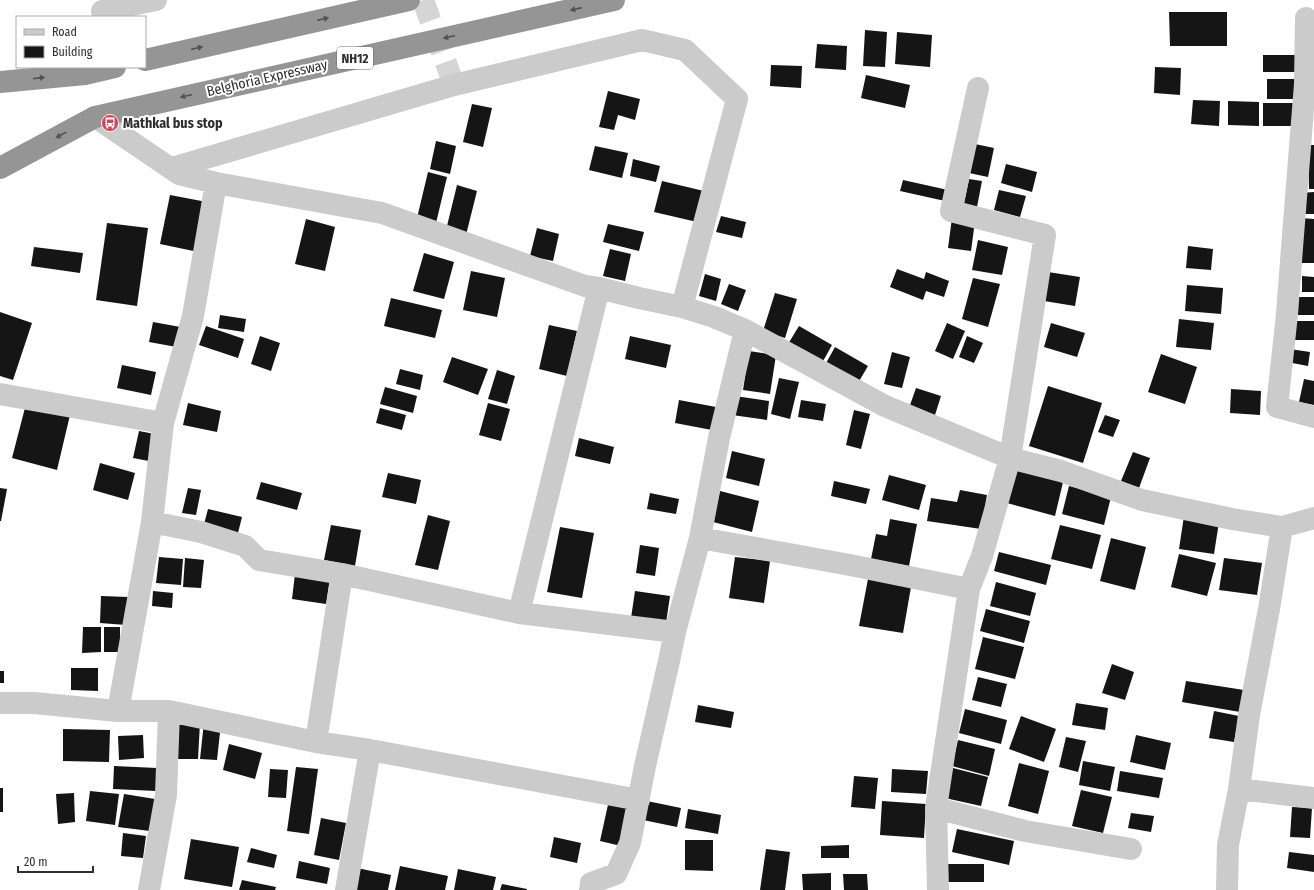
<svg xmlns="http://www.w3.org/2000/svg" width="1314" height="890" font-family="'Fira Sans Condensed',sans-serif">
	<rect width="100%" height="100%" fill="#fff"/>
	<path fill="#151515" d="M1169 12H1227V46H1170Z
		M865 30 887 32 885 67 863 66Z
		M897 32 932 35 930 67 895 64Z
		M817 44 847 46 846 70 815 68Z
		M1263 55H1297V72H1263Z
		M771 65 802 66 801 88 770 86Z
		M1155 67 1181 68 1180 95 1154 93Z
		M866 75 910 85 905 108 861 98Z
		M1267 79H1299L1298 99H1267Z
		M608 91 640 99 635 120 618 115 614 130 599 127Z
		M1193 100 1220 101 1219 126 1191 124Z
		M1228 101 1259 102V126L1228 125Z
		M1263 103H1296V126H1263Z
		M472 104 492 108 483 147 463 142Z
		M436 141 456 146 450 174 430 169Z
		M975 144 994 148 988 177 969 173Z
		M1308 145H1314V189H1309Z
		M595 146 628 153 622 178 589 170Z
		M633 159 660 166 656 182 630 176Z
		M1006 164 1037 172 1032 192 1001 183Z
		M428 172 447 177 436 223 417 218Z
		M969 179 982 181 976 212 963 209Z
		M903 180 948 190 945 201 900 191Z
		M662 181 704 191 697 222 654 212Z
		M457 185 477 191 466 235 446 230Z
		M999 190 1026 196 1020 217 994 210Z
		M1314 192V214H1300V193Z
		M170 195 212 203 203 253 160 244Z
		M721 216 746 222 742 238 716 232Z
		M952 218 975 221 971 251 948 248Z
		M1301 218 1314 219V263H1299Z
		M306 219 335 227 325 271 295 264Z
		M107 223 148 228 137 306 96 300Z
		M608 224 644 232 639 251 603 242Z
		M537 228 559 234 553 261 530 256Z
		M978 240 1008 247 1002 275 972 270Z
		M1188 246 1213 249 1211 270 1186 268Z
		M34 247 83 253 80 273 31 266Z
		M610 249 631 254 625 281 603 276Z
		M424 253 454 262 444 299 413 291Z
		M897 269 924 279 926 272 949 281 944 297 926 291 923 300 890 287Z
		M471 271 505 278 497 317 463 310Z
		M1048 272 1080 277 1075 306 1044 301Z
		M705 274 721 279 716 301 699 296Z
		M1302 276 1314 277V292H1302Z
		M973 278 1000 284 988 327 962 319Z
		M729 284 746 290 738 311 721 304Z
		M1187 285 1223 288 1221 314 1185 311Z
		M775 293 797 299 785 338 763 331Z
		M1294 297H1314V315H1294Z
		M391 298 442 310 435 338 384 326Z
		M0 312 32 323 13 380 0 376Z
		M220 315 246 319 244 332 218 328Z
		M1179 319 1214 323 1211 350 1176 347Z
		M1295 321H1314V340H1294Z
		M153 322 186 328 182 348 149 342Z
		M947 323 965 331 953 359 935 351Z
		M1051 323 1085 333 1077 357 1044 347Z
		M549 325 577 331 567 376 539 369Z
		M206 326 244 339 238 358 199 345Z
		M799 326 832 345 822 363 788 344Z
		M260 336 280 343 271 371 251 364Z
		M630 336 671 345 666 368 625 359Z
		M967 336 983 343 974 363 959 357Z
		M835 347 868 366 858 383 825 365Z
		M1290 349 1310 352 1308 366 1287 362Z
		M749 351 776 355 770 394 743 390Z
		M892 352 910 357 902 388 884 384Z
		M1161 354 1197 367 1185 404 1148 392Z
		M452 357 488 369 478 395 443 382Z
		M122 365 156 372 151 395 117 388Z
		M400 369 423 375 420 390 396 384Z
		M497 370 515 376 507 404 488 399Z
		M779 378 799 382 790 419 771 414Z
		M1304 379 1314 381V405L1299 402Z
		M1048 386 1102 403 1083 463 1029 446Z
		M385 387 417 396 413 413 380 404Z
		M916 388 941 396 935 415 909 408Z
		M1231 389 1261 391 1260 415 1230 413Z
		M735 396 769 401 767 420 732 415Z
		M679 400 716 407 712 430 675 423Z
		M801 400 826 404 823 421 798 417Z
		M188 403 221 411 217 432 183 425Z
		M488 403 510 409 501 441 479 435Z
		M26 404 70 415 57 470 12 458Z
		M380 408 406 415 402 430 376 423Z
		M854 410 870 414 861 449 846 445Z
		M1105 415 1120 420 1113 437 1098 432Z
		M139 431 160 435 154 462 133 458Z
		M579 438 614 447 610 464 575 456Z
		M732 451 765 459 759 486 726 478Z
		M1133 452 1150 458 1139 488 1121 481Z
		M100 463 135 473 128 500 93 490Z
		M1016 466 1064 478 1055 516 1007 503Z
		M388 473 421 480 416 504 382 497Z
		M889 475 926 485 919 510 882 500Z
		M834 481 870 489 866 504 831 496Z
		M261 482 302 493 297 510 256 499Z
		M1069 486 1111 497 1104 525 1062 514Z
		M0 488 7 489 1 521H0Z
		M188 488 201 490 196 515 182 513Z
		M960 490 987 495 981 529 927 521 931 498 957 502Z
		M720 491 759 501 752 532 713 522Z
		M650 493 679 499 676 514 647 509Z
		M208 509 242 517 237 537 203 528Z
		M428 515 450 521 438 570 415 565Z
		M1184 516 1219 522 1214 554 1179 549Z
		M890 519 917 524 909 566 871 559 876 534 887 536Z
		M331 525 361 530 355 566 324 560Z
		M1060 525 1101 535 1092 569 1051 559Z
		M560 527 594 533 582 598 547 592Z
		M1111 538 1146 547 1135 590 1100 581Z
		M640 545 659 548 655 576 636 573Z
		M999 552 1051 565 1046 585 994 571Z
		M1179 554 1216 563 1207 596 1171 587Z
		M159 557 183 559 181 585 156 583Z
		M735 557 770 561 764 603 729 598Z
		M185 558 204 560 201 588 183 587Z
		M1224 558 1262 563 1257 595 1219 590Z
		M295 574 330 578 326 604 292 599Z
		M868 579 911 587 903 633 859 626Z
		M996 582 1036 593 1030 616 990 606Z
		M153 591 173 593 172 608 152 606Z
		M635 591 670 596 666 623 631 618Z
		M101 596 128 597 126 625 100 623Z
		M986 609 1030 621 1024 643 980 631Z
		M83 627H101V652L82 653Z
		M104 627H120V652H104Z
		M983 637 1024 647 1015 679 975 669Z
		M1112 664 1134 672 1125 700 1102 693Z
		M71 668H98V691L71 690Z
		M0 671H4V683H0Z
		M978 677 1007 684 1001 707 972 700Z
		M1186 681 1244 690 1240 712 1182 702Z
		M1076 703 1108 708 1105 730 1072 725Z
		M698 705 734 712 731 728 695 722Z
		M965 709 1007 720 1001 744 959 733Z
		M1214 711 1239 716 1234 742 1209 738Z
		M1021 716 1056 729 1044 762 1009 749Z
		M178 722 200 723 198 759H177Z
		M204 722 221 723 217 760 200 759Z
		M63 729 110 730 109 762 63 761Z
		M143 735 144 758 119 760 118 736Z
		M1136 735 1171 743 1165 770 1130 762Z
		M1066 737 1086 741 1078 772 1059 767Z
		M958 740 995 749 989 776 952 766Z
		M229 744 262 753 255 779 223 770Z
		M1083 761 1115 767 1110 791 1079 785Z
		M1019 763 1049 771 1038 814 1008 806Z
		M114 766 157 768 156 791 113 789Z
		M296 767 318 769 309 834 287 831Z
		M953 768 988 777 981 806 945 798Z
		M270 769 288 770 286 798 268 797Z
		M892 769 928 771 926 794 891 792Z
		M1120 771 1163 778 1159 798 1117 791Z
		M854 776 878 778 875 809 851 807Z
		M0 788H3V812H0Z
		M1081 790 1112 797 1103 833 1072 826Z
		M90 791 119 794 115 825 86 821Z
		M74 793 75 822 58 824 56 794Z
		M124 794 155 799 150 831 118 827Z
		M609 800 630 804 621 846 600 841Z
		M647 801 681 808 677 827 643 820Z
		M882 801 926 804 924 838 880 835Z
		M1292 807 1312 808 1310 838 1290 837Z
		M688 809 721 815 718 834 685 828Z
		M1131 813 1154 816 1151 832 1128 828Z
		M321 818 346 823 339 860 314 855Z
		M957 829 1014 841 1009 865 952 852Z
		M123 833 146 836 143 858 121 856Z
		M554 837 581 843 577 863 550 857Z
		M191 839 239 847 232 887 184 879Z
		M685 840H713V871L685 870Z
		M849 845V858H821V846Z
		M251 848 277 855 274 868 247 862Z
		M766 849 790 852 785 890H760Z
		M1289 852 1314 855V872L1287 868Z
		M299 861 330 868 327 884 296 878Z
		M947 864H984V882H947Z
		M400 866 448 876 445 890H395Z
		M357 868 391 875 388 890H352Z
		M458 869 496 877 493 890H454Z
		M831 873V890H803L802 874Z
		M843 874H867L868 890H844Z
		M242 880 276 887 275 890H239Z
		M502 884 527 889V890H500Z"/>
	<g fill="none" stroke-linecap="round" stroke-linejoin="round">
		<path stroke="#d5d5d5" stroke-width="22" stroke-dasharray="22 11" stroke-linecap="butt" d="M423 0 454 85"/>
		<path stroke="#cbcbcb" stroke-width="22" d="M102 11 156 0
			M1306 18 1305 84 1292 248 1287 314 1277 407 1314 417
			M978 88 951 211 1045 235 1010 458 1061 471 1142 500 1232 519 1282 527 1269 609 1249 715 1239 789 1228 845 1227 890
			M95 117 179 174 216 183 382 213 585 286 599 288 639 298 682 307 714 317 745 330 885 406 1010 458 982 556 969 589 936 808 938 890
			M172 168 454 85 642 40 685 50 737 99 682 307
			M0 394 163 423
			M152 522 201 532 245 546 259 560 342 574 519 613 675 632
			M1282 527 1314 518
			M700 538 850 565 969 589
			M342 574 316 742 370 750 346 890
			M519 613 599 288
			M0 703H34L118 711 152 522 163 423 193 316 216 183
			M118 711H169L166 795 149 890
			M169 711 316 742
			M370 750 639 800
			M1239 789 1314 798
			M936 808 1025 831 1131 849
			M590 890 591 883 616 874 630 843 645 766 669 661 675 632 700 538 719 438 745 330"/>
		<path stroke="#959595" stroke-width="22" d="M145 60 409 0
			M0 82 85 74 115 67
			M0 168 95 117 614 0"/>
	</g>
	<defs><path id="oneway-solid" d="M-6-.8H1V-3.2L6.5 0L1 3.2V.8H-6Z"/></defs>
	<g fill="#525252">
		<use href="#oneway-solid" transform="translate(576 9) rotate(167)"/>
		<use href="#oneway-solid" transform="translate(323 19) rotate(-13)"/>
		<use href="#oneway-solid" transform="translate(449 37) rotate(167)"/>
		<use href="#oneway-solid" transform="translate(197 48) rotate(-13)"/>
		<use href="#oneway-solid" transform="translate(39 78) rotate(-6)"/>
		<use href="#oneway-solid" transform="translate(186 96) rotate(167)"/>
		<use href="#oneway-solid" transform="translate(61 135) rotate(151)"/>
	</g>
	<defs>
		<g id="bus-disc" transform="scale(0.9)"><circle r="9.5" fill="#d04557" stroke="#fff"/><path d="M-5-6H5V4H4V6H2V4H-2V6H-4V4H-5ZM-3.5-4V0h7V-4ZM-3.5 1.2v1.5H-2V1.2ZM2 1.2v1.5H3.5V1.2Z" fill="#fff"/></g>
	</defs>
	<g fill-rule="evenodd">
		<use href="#bus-disc" x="110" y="123"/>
	</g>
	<g text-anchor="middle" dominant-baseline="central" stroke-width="4" stroke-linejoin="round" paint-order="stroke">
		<rect fill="#fff" stroke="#6d6d6d" stroke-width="1" x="337" y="47" width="36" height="22" rx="3"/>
		<g font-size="13" font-weight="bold" fill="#2e2e2e">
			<text x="355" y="58">NH12</text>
		</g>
		<g font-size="14" fill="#2e2e2e" stroke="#fff">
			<text transform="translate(267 78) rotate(-13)">Belghoria Expressway</text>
		</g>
		<g font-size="14" font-weight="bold" fill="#2e2e2e" stroke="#fff" text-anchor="start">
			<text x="123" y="123">Mathkal bus stop</text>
		</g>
	</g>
	<rect x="16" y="16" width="130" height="52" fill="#ffffff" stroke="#ababab"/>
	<rect x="24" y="29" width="20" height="6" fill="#cbcbcb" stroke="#ababab"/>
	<text x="52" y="36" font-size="12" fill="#2e2e2e">Road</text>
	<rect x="24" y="46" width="20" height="12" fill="#151515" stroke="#ababab"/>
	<text x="52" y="56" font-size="12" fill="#2e2e2e">Building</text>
	<path d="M18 866v6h75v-6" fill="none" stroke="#2e2e2e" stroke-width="2"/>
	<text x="24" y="866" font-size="12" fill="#2e2e2e" stroke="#ffffff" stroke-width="3" paint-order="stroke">20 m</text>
</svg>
